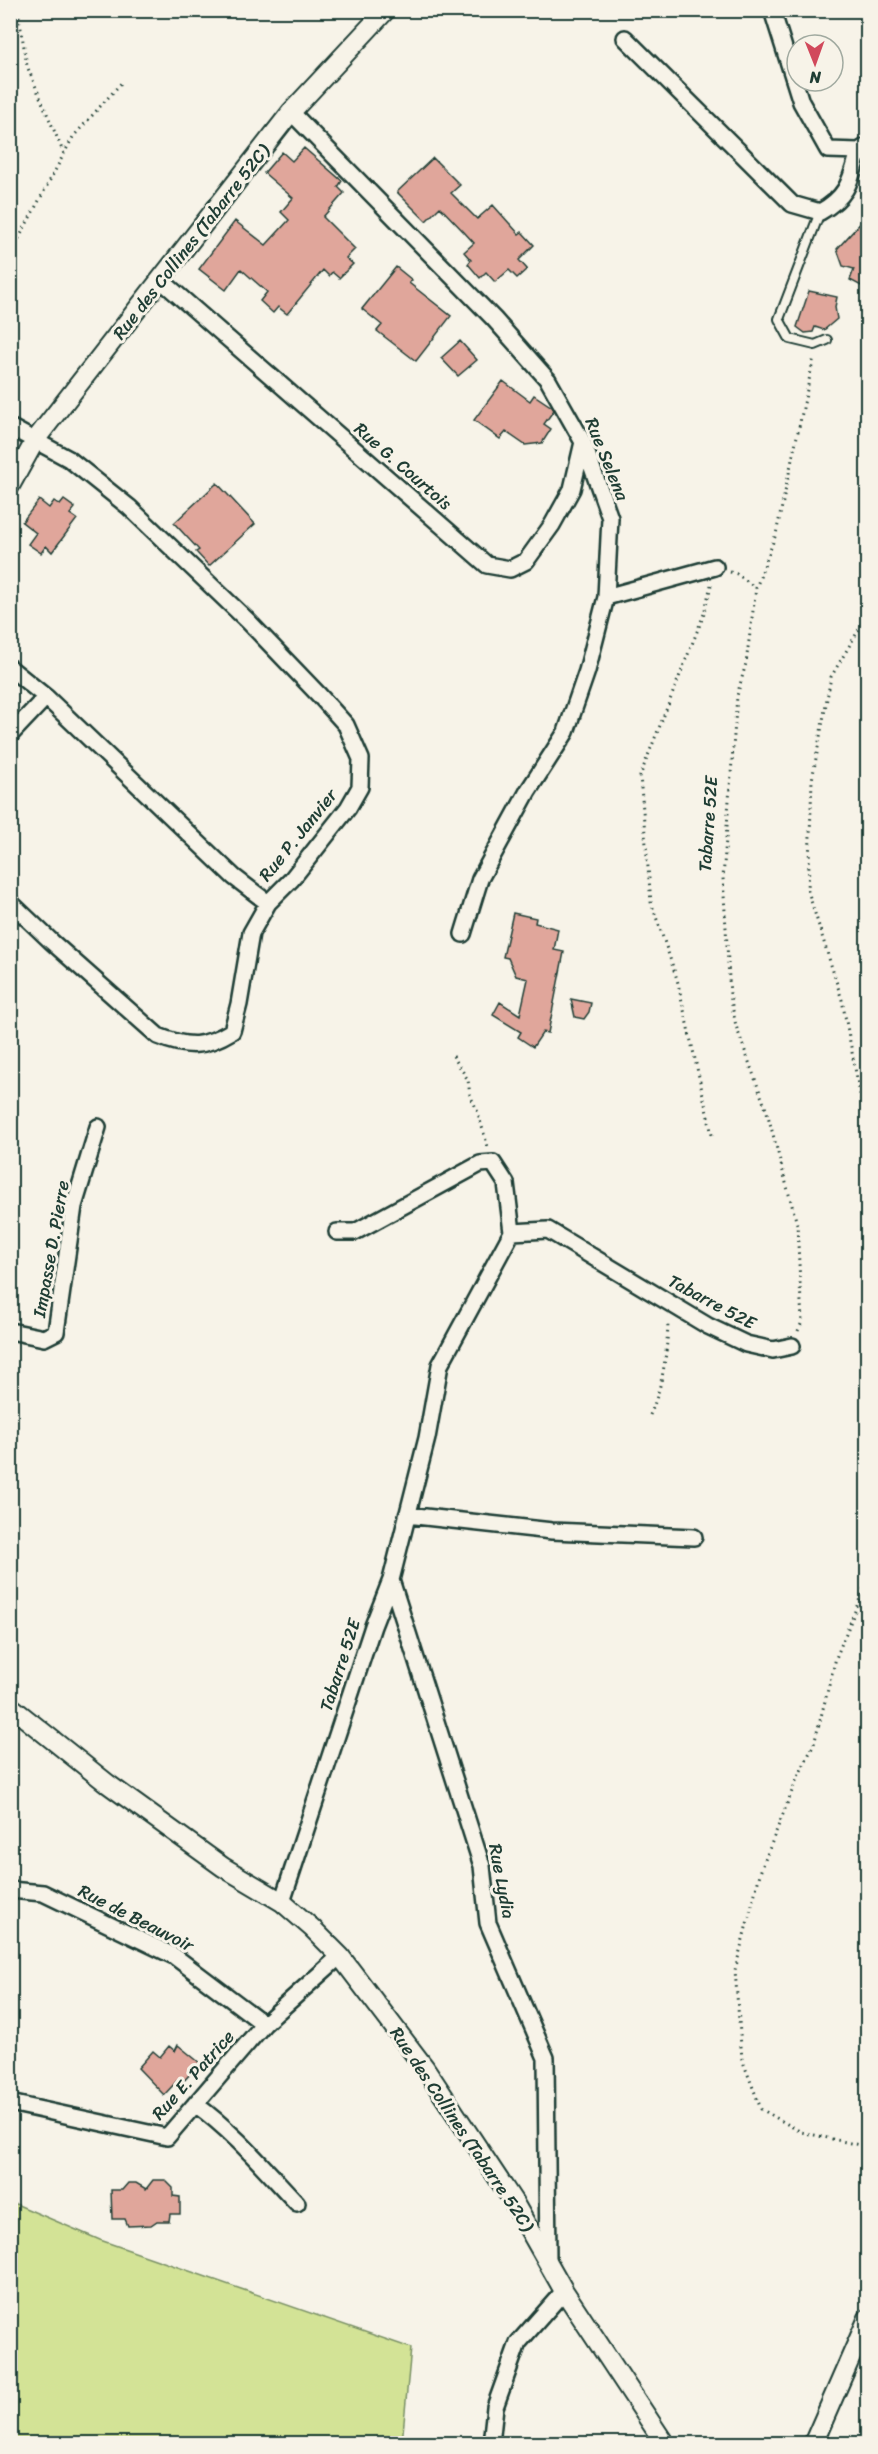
<svg xmlns="http://www.w3.org/2000/svg" width="878" height="2454" font-family="Sriracha,sans-serif">
	<rect width="100%" height="100%" fill="#f7f3e8"/>
	<filter id="ink" filterUnits="userSpaceOnUse"><feTurbulence type="fractalNoise" baseFrequency=".0167" numOctaves="2"/><feDisplacementMap in="SourceGraphic" scale="12" xChannelSelector="R" yChannelSelector="G"/><feConvolveMatrix kernelMatrix="1 2 1 2 8 2 1 2 1" color-interpolation-filters="sRGB"/></filter>
	<g filter="url(#ink)">
		<path fill="#d3e396" stroke="#799065" stroke-width="1.5" d="M11 2202 100 2240 411 2348 402 2443H11Z"/>
		<path fill="#e0a69b" stroke="#1f3d34" stroke-width="1.5" d="M304 148 342 181 338 187 344 193 323 217 355 249 346 258 353 264 339 278 332 272 329 276 323 270 287 314 278 307 273 313 260 301 267 292 241 269 226 290 199 269 235 221 266 245 289 220 281 212 293 198 264 173 282 152 292 161Z
			M433 158 460 185 451 193 477 219 493 205 519 234 522 232 534 245 519 260 527 269 517 278 509 270 495 282 486 272 480 278 468 264 471 260 464 252 474 243 464 232 440 207 426 221 397 192Z
			M867 216V289L850 280 854 269 843 266 837 249Z
			M396 267 412 280 409 283 451 316 416 361 377 331 382 325 362 309Z
			M809 291 837 297 835 307 837 319 824 330 815 327 813 332 805 333 797 327Z
			M460 341 477 360 458 376 441 358Z
			M503 381 530 401 534 395 552 407 554 410 544 424 551 429 542 443 525 445 506 432 500 439 474 420Z
			M217 483 255 524 209 566 196 552 199 550 174 523Z
			M39 500 49 508 54 501 60 505 64 500 75 508 70 514 77 519 52 552 46 546 41 553 28 544 36 533 22 522Z
			M513 913 536 918 535 923 558 929 554 950 564 952 548 1033 543 1032 533 1047 518 1037 521 1032 493 1015 500 1002 520 1015 528 979 516 976 508 958 503 957Z
			M571 999 591 1003 589 1012 584 1019 575 1017Z
			M178 2045 200 2063 181 2084 177 2081 164 2095 138 2068 153 2051 160 2057 169 2046 175 2051Z
			M153 2180H165L173 2188V2196L180 2197V2214H170L169 2221H157L151 2225 128 2226 125 2219H112L111 2190H122L128 2183H136L146 2189Z"/>
		<g fill="none" stroke-linecap="round" stroke-linejoin="round">
			<g stroke="#1f3d34" stroke-width="12">
				<path id="service" d="M820 212 779 319 790 339 815 345 827 340"/>
			</g>
			<g stroke="#1f3d34" stroke-width="20">
				<path id="minor" d="M772 10 801 102 828 150 859 151 865 147
					M625 38 792 204 820 212C848 196 850 182 859 151
					M291 112 494 319 548 380 583 442 610 518 606 597 587 671 566 732 528 791 480 879 463 934
					M162 281 487 565 510 569 526 561 552 525 572 489 583 442
					M10 427 69 459 129 507 248 621 319 695 346 725 361 759 360 787 348 808 291 880 268 903 251 933 239 1004 232 1031C204 1048 188 1048 158 1036L52 942 10 902
					M606 597 715 567
					M10 668 46 697 234 877 268 903
					M10 735 46 697
					M337 1232H355L480 1164 493 1163 506 1183 512 1232
					M10 1331 44 1338 56 1332 74 1206 98 1127
					M407 1515 552 1531 694 1537
					M391 1580 482 1866 488 1923 546 2058 548 2263
					M10 1890 43 1893 174 1956 264 2024
					M282 1902 373 1626 391 1580 427 1438 440 1365 512 1232 548 1230 708 1326 746 1344 773 1350 792 1346
					M10 2103 167 2137 264 2024 340 1956
					M195 2104C234 2132 264 2168 297 2203
					M491 2444 495 2407 518 2343 564 2291"/>
			</g>
			<g stroke="#1f3d34" stroke-width="22">
				<path id="tertiary" d="M10 486 36 439 291 112 386 10
					M10 1706 108 1784 223 1867 282 1902 312 1928 340 1956 425 2068 513 2201 564 2291 665 2444
					M813 2444 868 2318"/>
			</g>
			<path stroke="#1f3d34" stroke-width="3" stroke-dasharray="1.5 4.5" stroke-linecap="butt" d="M18 10 27 66 64 154
				M10 255 73 137 122 82
				M730 572 737 574 756 588
				M711 585 704 614 640 776 651 902 677 979 712 1135
				M868 614 831 677 812 780 808 891 842 1000 868 1136
				M453 1056 468 1080 470 1095 477 1110 488 1147
				M798 1331 802 1322 797 1224 767 1112 736 1026 730 995 723 878 737 696 746 663 756 588 776 534 814 357
				M650 1415C663 1385 667 1354 668 1322
				M868 1571 865 1586 836 1658 814 1744 796 1781 761 1870 735 1970 742 2059 761 2109 801 2132 868 2147"/>
			<use href="#service" stroke="#f7f3e8" stroke-width="8"/>
			<use href="#minor" stroke="#f7f3e8" stroke-width="15"/>
			<use href="#tertiary" stroke="#f7f3e8" stroke-width="18"/>
		</g>
	</g>
	<g text-anchor="middle" dominant-baseline="central" stroke-width="6" stroke-linejoin="round" paint-order="stroke">
		<g font-size="18" fill="#1f3d34" stroke="#f7f3e8">
			<text transform="translate(191 242) rotate(-52)">Rue des Collines (Tabarre 52C)</text>
			<text transform="translate(607 459) rotate(68)">Rue Selena</text>
			<text transform="translate(403 466) rotate(41)">Rue G. Courtois</text>
			<text transform="translate(708 824) rotate(-86)">Tabarre 52E</text>
			<text transform="translate(298 835) rotate(-51)">Rue P. Janvier</text>
			<text transform="translate(51 1249) rotate(-80)">Impasse D. Pierre</text>
			<text transform="translate(712 1302) rotate(28)">Tabarre 52E</text>
			<text transform="translate(340 1665) rotate(-72)">Tabarre 52E</text>
			<text transform="translate(502 1881) rotate(79)">Rue Lydia</text>
			<text transform="translate(136 1918) rotate(27)">Rue de Beauvoir</text>
			<text transform="translate(193 2075) rotate(-48)">Rue E. Patrice</text>
			<text transform="translate(462 2129) rotate(56)">Rue des Collines (Tabarre 52C)</text>
		</g>
	</g>
	<rect width="878" height="2454" fill="none" stroke="#f7f3e8" stroke-width="36"/>
	<rect x="18" y="18" width="842" height="2418" fill="none" stroke="#1f3d34" stroke-width="2" filter="url(#ink)"/>
	<g transform="translate(815 63) rotate(179)"><circle r="28" fill="#f7f3e8" stroke="#a1aaa0" stroke-width="1.5"/>
	<path d="M0-4.5L10 22L0 15L-10 22Z" fill="#d1495b"/>
	<text y="-9" font-size="16" font-weight="bold" text-anchor="middle" fill="#1f3d34">N</text>
	</g>
</svg>
